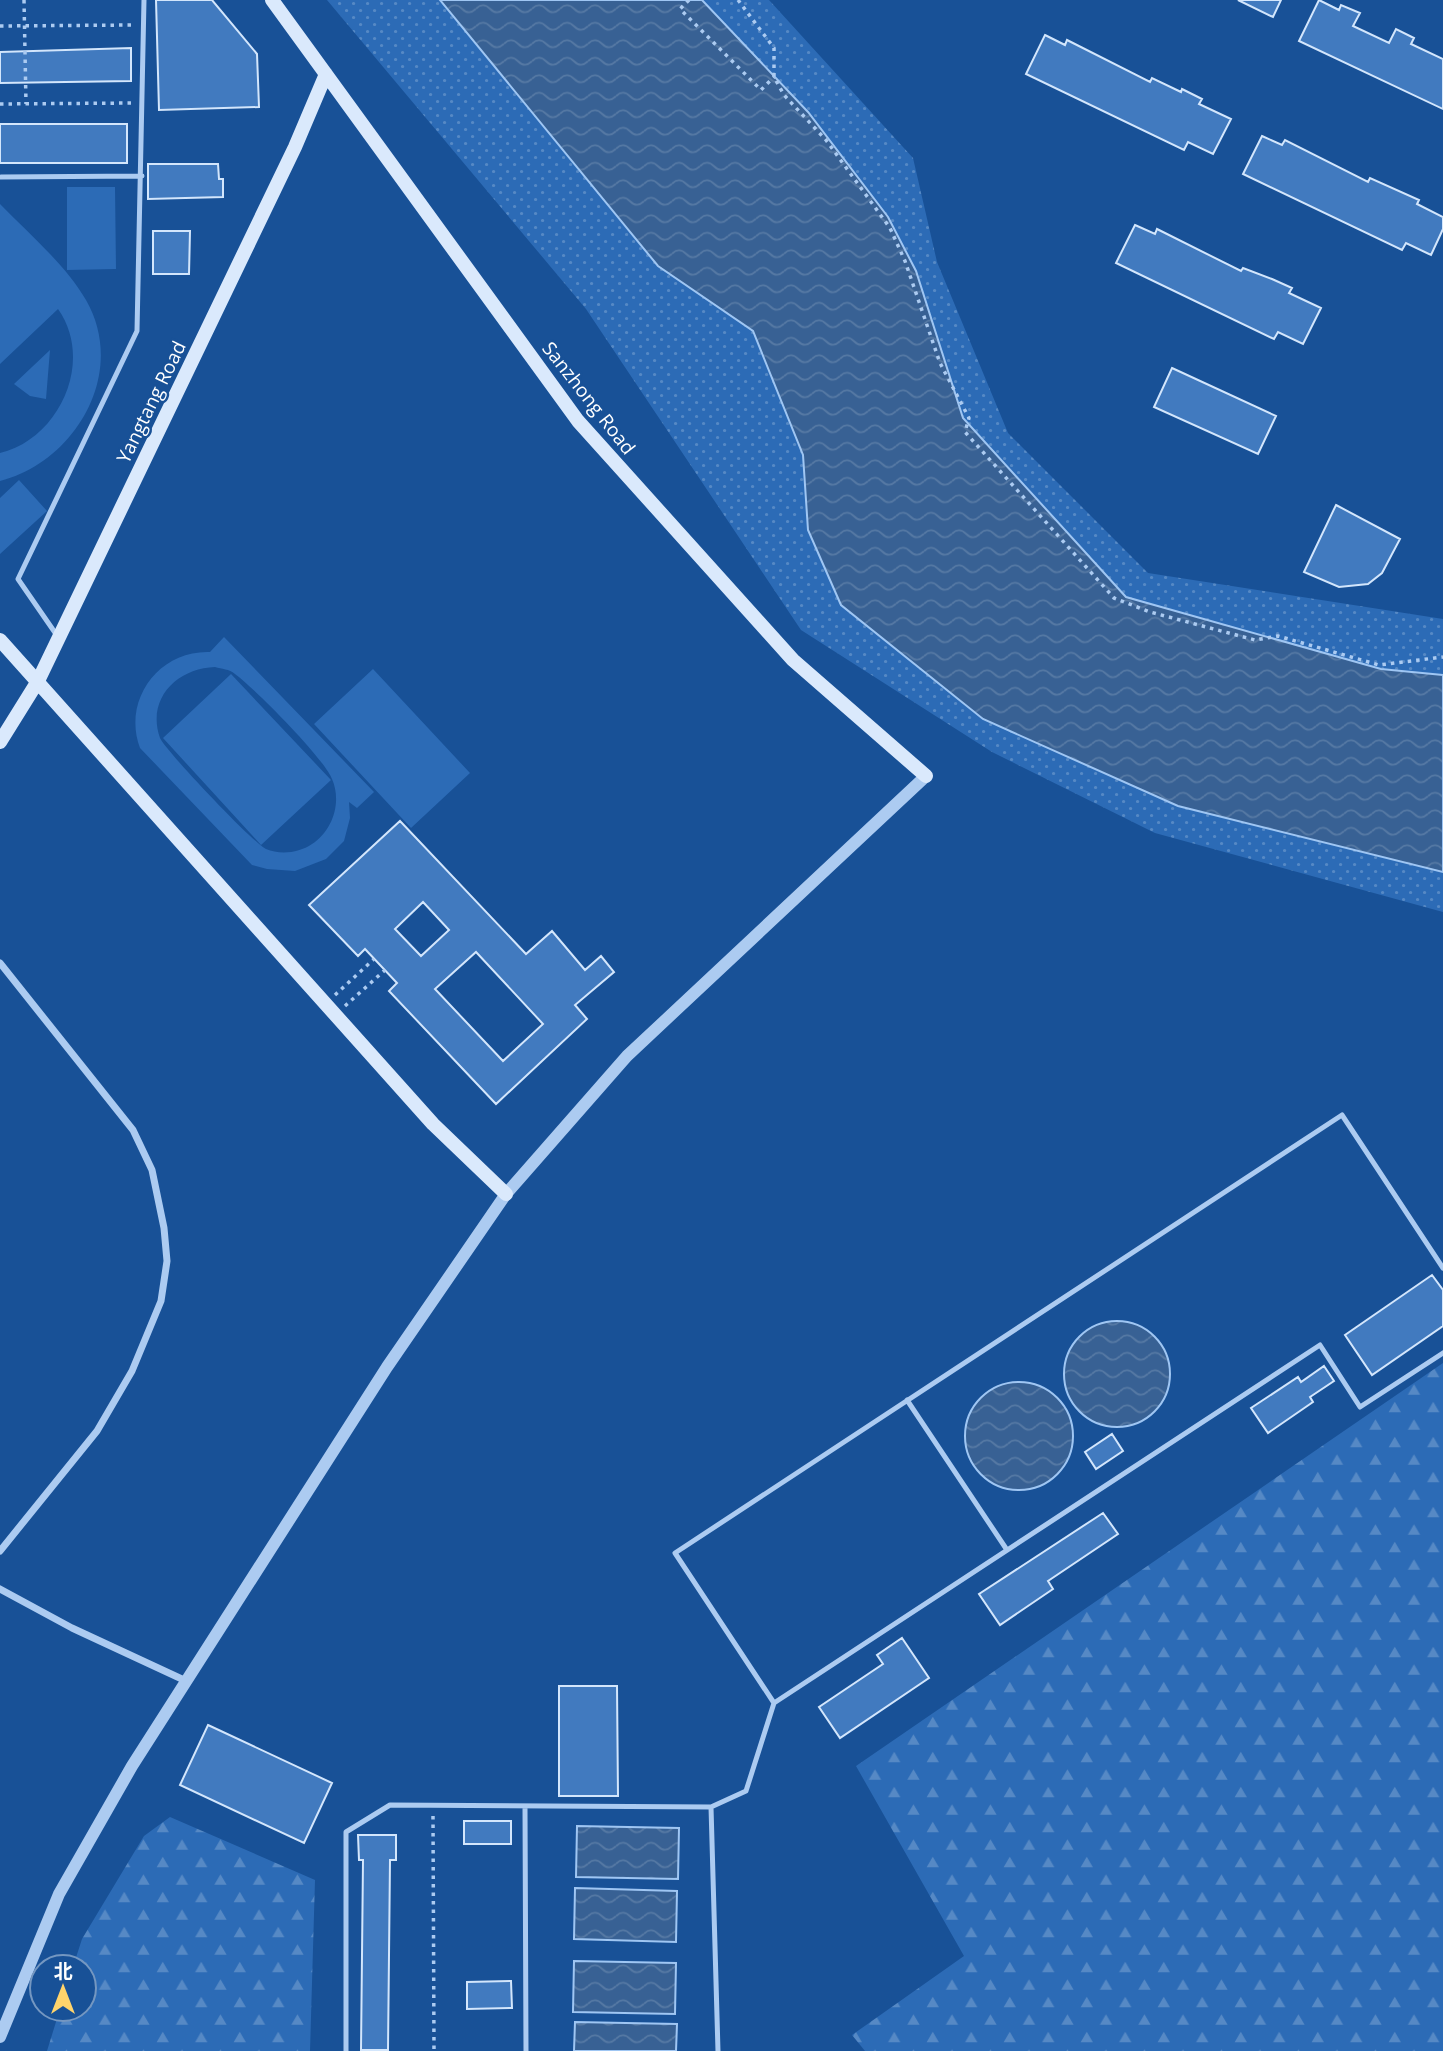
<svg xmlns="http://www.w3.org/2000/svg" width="1443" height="2051" font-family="'Open Sans','Noto Sans SC',sans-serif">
	<defs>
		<pattern id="grass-dots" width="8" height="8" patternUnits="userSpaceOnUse" patternTransform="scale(1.75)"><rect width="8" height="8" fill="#2c6bb6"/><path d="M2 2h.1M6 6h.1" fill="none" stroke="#5689c5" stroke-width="1.8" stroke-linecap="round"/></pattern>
		<pattern id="forest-firs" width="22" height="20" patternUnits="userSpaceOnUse" patternTransform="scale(1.75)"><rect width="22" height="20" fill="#2c6bb6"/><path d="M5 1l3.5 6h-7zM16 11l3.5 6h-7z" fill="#5689c5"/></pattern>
		<pattern id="water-waves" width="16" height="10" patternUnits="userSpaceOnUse" patternTransform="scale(1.75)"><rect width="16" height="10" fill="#386194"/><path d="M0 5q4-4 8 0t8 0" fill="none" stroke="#5679a4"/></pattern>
	</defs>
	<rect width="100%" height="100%" fill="#185197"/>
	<path fill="url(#grass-dots)" d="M327 0H769L913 158 937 262 1008 433 1148 573 1443 619V912L1155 833 992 752 801 630 586 309Z"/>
	<path fill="url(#forest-firs)" d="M1443 1363V2051H865L852 2035 964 1956 856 1766Z
		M170 1817 315 1880 310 2051H47L60 2009H84V1967H73L82 1939 144 1836Z"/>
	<path fill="#2c6bb6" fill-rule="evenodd" d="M67 187H115L116 269 67 270Z
		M0 204C29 234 65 264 86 300 128 373 75 462 0 481V453C59 439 95 361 58 309L0 364Z
		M50 350 46 399 30 396 14 384Z
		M19 480 47 511 0 554V498Z
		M224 637 374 792 357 808 349 802 350 818 344 841 326 859 295 871 267 869 252 865 140 748C122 700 159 650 210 652ZM215 667C222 669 229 669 235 674 254 688 324 758 332 779 342 802 333 830 312 844 299 853 280 855 266 849 254 844 165 750 160 738 146 698 178 668 215 667Z
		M373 669 470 773 411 828 314 724Z
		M231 674 331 780 261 845 163 738Z"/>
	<path fill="url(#water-waves)" stroke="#9fc6f3" stroke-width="2" d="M440 0H702L808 112 888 217 916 271 963 418 1126 597 1381 669 1443 675V872L1178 806 983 719 841 605 808 530 803 455 753 331 658 266Z
		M1064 1374a53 53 0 1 1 106 0a53 53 0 1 1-106 0Z
		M965 1436a54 54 0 1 1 108 0a54 54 0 1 1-108 0Z
		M577 1826 679 1828 678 1879 576 1877Z
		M575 1888 677 1891 676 1942 574 1939Z
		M574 1961 676 1963 675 2014 573 2012Z
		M575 2022 677 2024 676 2051H574Z"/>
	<path fill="#417abf" stroke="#d3e6fc" stroke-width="2" fill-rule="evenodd" d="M156 0H212L257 54 259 107 159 110Z
		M1238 0H1281L1273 17Z
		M1319 0 1339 10 1341 5 1360 13 1353 26 1389 43 1396 29 1414 38 1411 44 1443 59V109L1299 41Z
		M1045 35 1065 45 1067 40 1150 82 1152 78 1181 92 1182 89 1202 99 1199 104 1231 119 1213 154 1188 142 1184 150 1026 74Z
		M131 48V81L0 83V52Z
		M0 124H127V163H0Z
		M1262 136 1282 145 1285 140 1368 182 1370 178 1419 200 1417 204 1443 217V229L1431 255 1406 243 1402 250 1243 174Z
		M148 164H218L219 179H223V197L148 199Z
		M1135 225 1155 234 1157 229 1241 271 1243 268 1272 279 1292 288 1289 293 1321 308 1303 344 1278 332 1274 339 1116 263Z
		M153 231H190L189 274H153Z
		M1172 368 1276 416 1258 454 1154 407Z
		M1336 505 1400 539 1382 573 1368 584 1339 587 1304 572Z
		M400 821 526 954 552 931 585 970 601 956 614 972 575 1005 587 1019 496 1104 389 991 397 983 365 949 358 956 309 905ZM423 902 449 930 421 956 395 929ZM476 952 543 1024 503 1061 435 989Z
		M1432 1275 1443 1290V1326L1372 1375 1345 1335Z
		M1324 1366 1334 1381 1310 1397 1313 1402 1268 1433 1251 1408 1298 1377 1301 1382Z
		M1112 1434 1123 1451 1096 1469 1085 1452Z
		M1103 1513 1118 1534 1048 1581 1053 1589 1000 1625 979 1594Z
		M902 1638 929 1678 840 1738 819 1707 883 1664 877 1655Z
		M559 1686H617L618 1796H559Z
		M208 1725 332 1783 304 1843 180 1785Z
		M464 1821H511V1844H464Z
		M358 1835H396V1860H390L388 2050H361L363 1860H359Z
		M511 1981 512 2008 467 2009V1982Z"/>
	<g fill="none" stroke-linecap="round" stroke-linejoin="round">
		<path stroke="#accbf1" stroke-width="3.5" stroke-dasharray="3.5 5" stroke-linecap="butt" d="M24 0 26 104
			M689 0 680 9 761 90 774 77
			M738 0 774 48V77L784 95 826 140 890 228 905 261 940 363 969 418 965 432 1114 598 1150 612 1255 640 1278 636 1379 665 1443 657
			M0 26 134 25
			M0 104 131 103
			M335 995 374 959
			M345 1006 385 970
			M433 1816 434 2051"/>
		<path stroke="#accbf1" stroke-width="5" d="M1 177 142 176
			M58 637 18 579 137 331 144 0
			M907 1400 1007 1550
			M774 1703 675 1553 1342 1115 1443 1268
			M711 1807 746 1791 774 1703 1320 1345 1360 1407 1443 1353
			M525 1808 526 2051
			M346 2051V1832L390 1805 711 1807 718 2051"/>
		<path stroke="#accbf1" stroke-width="7" d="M0 963 133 1130 152 1170 164 1228 167 1261 161 1301 132 1371 97 1431 0 1551
			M0 1589 72 1628 184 1680"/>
		<path stroke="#accbf1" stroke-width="12" d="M0 2037 59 1894 132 1766 387 1367 506 1194 627 1056 926 776"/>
		<path stroke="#dae9fc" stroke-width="14" d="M272 0 578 421 793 660 926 776
			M0 640 433 1124 506 1194
			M0 742 38 681 295 147 326 74"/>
	</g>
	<g text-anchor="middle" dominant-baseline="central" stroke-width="5" stroke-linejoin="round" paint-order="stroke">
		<g font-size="19" fill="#fff" stroke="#185197">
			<text transform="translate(589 398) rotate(52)">Sanzhong Road</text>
			<text transform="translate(151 402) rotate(-64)">Yangtang Road</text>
		</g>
	</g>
	<g transform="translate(63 1988)"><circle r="33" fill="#185197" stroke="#7497c1" stroke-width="2"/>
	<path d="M0-5L12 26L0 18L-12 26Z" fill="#ffd46c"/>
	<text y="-10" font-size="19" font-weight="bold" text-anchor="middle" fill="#ffffff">北</text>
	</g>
</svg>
